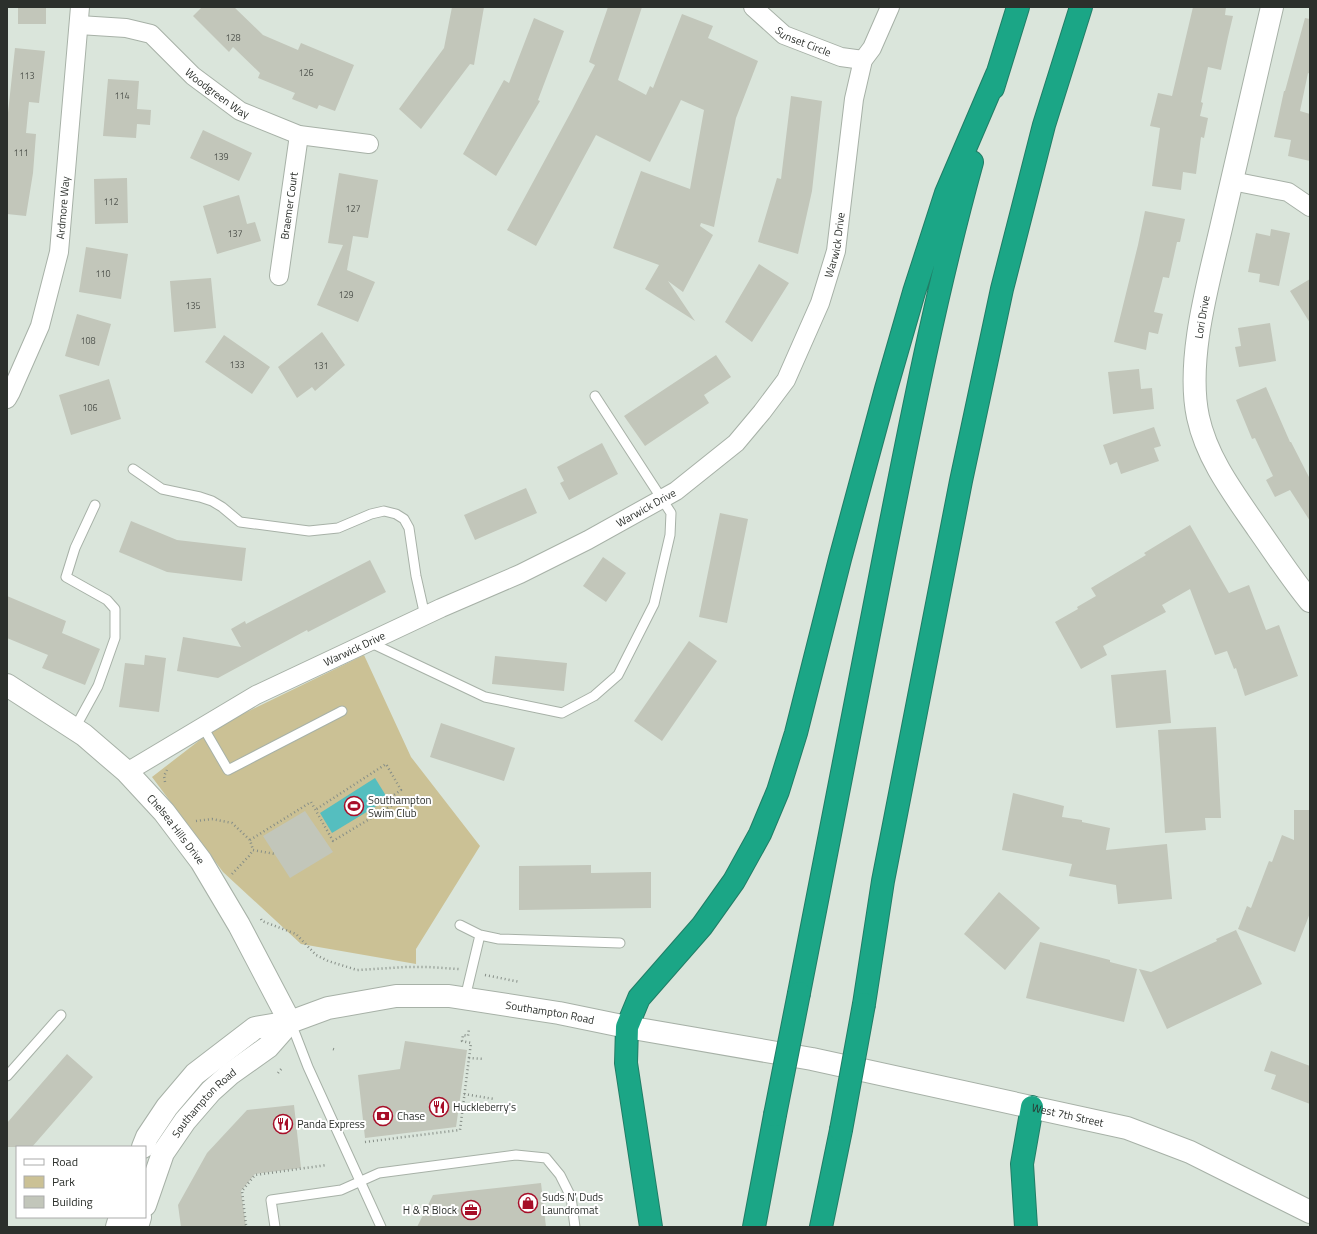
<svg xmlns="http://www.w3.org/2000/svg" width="1317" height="1234" font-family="'Titillium Web',sans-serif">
	<rect width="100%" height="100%" fill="#dae5db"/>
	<path fill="#cbc195" d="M364 655 411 757 480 846 416 949V964L301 944 223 872 152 777 218 726Z"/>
	<path fill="#55bebf" d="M375 778 388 799 332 833 320 813Z"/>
	<path fill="#c2c6ba" d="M18 7H46V24H18Z
		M202 7H234L263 35 298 50 301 43 354 65 335 111 319 105 317 109 292 99 295 93 258 78 260 73 233 47 229 52 193 16Z
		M452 7H484L474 65 470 64 421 129 399 109 444 48Z
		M608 7H642L618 80 646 95 650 86 653 88 682 14 713 26 708 38 758 61 736 118 714 227 701 223 700 226 713 235 683 292 668 281 695 321 645 289 659 265 613 248 641 171 690 189 704 110 681 100 650 162 596 135 536 246 507 230 572 110 595 65 589 62Z
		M1193 7H1226L1225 15 1233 16 1228 37 1221 70 1208 67 1201 102 1203 103 1200 116 1208 118 1204 138 1201 137 1196 174 1183 172 1181 190 1152 186 1160 128 1150 126 1158 93 1172 96Z
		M534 18 564 31 538 100 540 101 496 176 463 154 504 80 509 83Z
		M1305 18 1310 19V74L1308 73 1300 111 1310 114V161L1288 156 1291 140 1274 137 1284 91H1285Z
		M15 48 45 51 39 103 29 102 26 133 36 134 33 173 26 216 7 214V122Z
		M108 79 139 81 137 109 151 110 150 125 137 124 136 138 103 136Z
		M791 96 822 101 812 191 798 254 758 242 777 178 781 179Z
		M203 130 252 153 239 181 190 158Z
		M339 173 378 180 368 238 353 236 347 270 375 282 358 322 317 305 343 245 328 243Z
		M127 178 128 223 95 224 94 179Z
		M239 195 247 224 255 222 261 241 217 254 203 206Z
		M1145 211 1185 219 1180 242H1177L1169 278 1163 277 1154 312 1163 314 1158 334 1149 332 1146 350 1114 342 1138 245Z
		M1271 229 1290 233 1279 286 1259 282 1260 274 1248 272 1256 233 1270 236Z
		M86 247 128 254 121 299 79 292Z
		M759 264 789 283 752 342 725 322Z
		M211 278 216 328 174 332 170 281Z
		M1310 279V323L1290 291Z
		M77 314 111 324 99 366 65 356Z
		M1270 323 1276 361 1239 367 1235 347 1241 346 1238 328Z
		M322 332 345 365 315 391 312 387 297 398 278 367Z
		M224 335 270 367 252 394 205 362Z
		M716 355 731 377 704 395 709 403 645 446 624 416Z
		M1139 369 1141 389 1152 388 1154 409 1113 414 1108 372Z
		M109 379 121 419 71 435 59 395Z
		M1266 387 1290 442H1291L1310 479V521L1290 490 1275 497 1266 480 1273 476 1255 438 1252 439 1236 400Z
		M1154 427 1161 446 1154 448 1159 461 1121 474 1117 462 1110 465 1103 445Z
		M602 443 618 474 569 500 560 483 564 481 557 467Z
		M526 488 537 513 475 540 464 515Z
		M720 513 748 519 727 623 699 617Z
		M131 521 177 540 246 548 242 581 167 572 119 552Z
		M1190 525 1229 593 1249 585 1266 630 1279 625 1298 676 1245 696 1236 668 1234 669 1227 651 1215 655 1190 589 1162 605 1166 612 1103 646 1107 655 1081 669 1055 622 1078 609 1077 607 1096 596 1091 588 1146 555 1144 553Z
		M603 557 626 573 606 602 583 586Z
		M370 560 386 592 308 632 307 630 218 678 177 671 183 637 241 647 231 629 245 621 246 624Z
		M7 596 66 621 62 633 100 649 85 685 42 668 48 655 7 638Z
		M689 641 717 661 662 741 634 721Z
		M145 655 166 658 159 712 119 707 125 663 144 665Z
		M495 656 567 663 564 691 492 684Z
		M1166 670 1171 723 1116 728 1111 675Z
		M441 723 515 748 504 781 430 757Z
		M1216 727 1221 818H1205L1206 830 1165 833 1158 730Z
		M1013 793 1064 806 1062 817 1082 820V822L1110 828 1106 850 1167 844 1172 899 1118 904 1116 885 1069 876 1072 864 1002 850Z
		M1294 810H1310V913L1295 952 1238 929 1247 906 1251 908 1269 861 1272 862 1282 835 1294 840Z
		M305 811 333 852 290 878 263 836Z
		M591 865V873L651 872V908L519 910V866Z
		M999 892 1040 928 1005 970 964 934Z
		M1236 930 1262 984 1167 1029 1139 969 1151 972 1217 941 1216 939Z
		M1040 942 1110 960V962L1137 969 1124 1022 1026 998Z
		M405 1041 467 1050 456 1127 365 1138 358 1075 400 1069Z
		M1271 1051 1310 1066V1104L1271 1089 1276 1075 1264 1071Z
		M67 1054 93 1077 32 1147H7V1123Z
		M294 1105 301 1168 255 1174 241 1191 246 1227H181L178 1205 207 1153 247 1110Z
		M541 1183 546 1227H417L433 1195Z"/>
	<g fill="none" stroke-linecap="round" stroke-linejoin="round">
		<g stroke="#a7b1a7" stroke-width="11">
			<path id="lane" d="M133 469 162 489 200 497 212 501 222 507 240 522 309 531 338 528 371 514 384 511 396 514 404 519 409 528 416 576 425 616
				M369 642 485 697 562 713 594 696 618 675 654 604 670 535 671 513 595 396
				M203 727 228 770 342 711
				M75 728 98 686 115 638V609L107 600 66 577 75 548 95 505
				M460 925 480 935
				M465 998 480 935 499 939 620 943
				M291 1023 308 1067 381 1227
				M7 1076 61 1015
				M275 1227 271 1200 341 1190 379 1173 516 1155 546 1158 560 1175 571 1197 575 1227"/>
		</g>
		<g stroke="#a7b1a7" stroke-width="20">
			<g id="street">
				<path id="s1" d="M753 7 784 35 841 57 863 60"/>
				<path id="s2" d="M79 25 126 28 151 34 193 76 240 111 299 135 369 144"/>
				<path d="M1232 181 1288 192 1310 207"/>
				<path id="s3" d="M279 276 299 135"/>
				<path id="s4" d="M7 399 11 392 40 326 59 252 80 7"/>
				<path id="s5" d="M127 772 256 695 441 608 520 574 588 540 676 491 736 443 762 412 786 380 820 303 836 251 854 99 863 60 872 48 890 7"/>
			</g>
		</g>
		<g stroke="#a7b1a7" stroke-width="24">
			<g id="secondary">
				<path d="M1272 7C1255 81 1238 154 1221 228 1208 284 1186 360 1198 417 1207 459 1234 494 1258 529 1275 553 1291 578 1310 601"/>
				<path id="s6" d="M7 685 84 735 127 772 164 812 201 861 239 925 290 1022"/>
				<path id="s7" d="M143 1147 147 1137 167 1107 195 1074 255 1028 290 1022 328 1008 396 996H449L559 1013 627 1027 812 1059 1127 1128 1190 1152 1310 1212"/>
				<path id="s8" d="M145 1205 163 1153 185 1121 211 1091 230 1074 268 1047 290 1022"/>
				<path d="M117 1227 120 1217"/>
				<path d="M137 1227 140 1217"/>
			</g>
		</g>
		<g stroke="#217d66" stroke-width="24">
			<path id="highway" d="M993 88 1018 7
				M799 993C827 848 856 703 884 557 910 425 936 292 972 162
				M864 1004 883 881 961 481 1002 289 1044 125 1081 7
				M651 1227 626 1063 627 1027 639 998 702 926 734 881 760 834 778 791 796 733 840 559 886 389 914 292 946 193 997 74
				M754 1227 775 1115
				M821 1227 841 1130
				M1026 1227 1022 1164 1032 1107"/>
		</g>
		<path stroke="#868e87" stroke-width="2.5" stroke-dasharray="1 3" stroke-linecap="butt" d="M165 782 164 776 167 770
			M196 821 212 819 232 823 250 840 253 850
			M250 840 311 802 333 841 391 806 394 795 401 790 386 764 315 810
			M232 874 249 856 253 850 275 854
			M261 919 262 921 296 934 316 955 328 961 357 970 406 967H428L459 969
			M485 975 520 982
			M333 1049 336 1050
			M469 1058 471 1043 462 1041 463 1035 468 1036 469 1029
			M278 1073 282 1068
			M464 1094 494 1099
			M365 1142 460 1130 469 1058 484 1059
			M246 1225 242 1191 255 1175 327 1165"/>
		<use href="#lane" stroke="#fff" stroke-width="9"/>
		<use href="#street" stroke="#fff" stroke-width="18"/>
		<use href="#secondary" stroke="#fff" stroke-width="22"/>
		<use href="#highway" stroke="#1ba686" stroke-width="22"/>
		<g stroke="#217d66" stroke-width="24" stroke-linecap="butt">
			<path id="highway-bridge" d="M775 1115 799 993
				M841 1130 864 1004"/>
		</g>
		<use href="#highway-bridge" stroke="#1ba686" stroke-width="22"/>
	</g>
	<defs>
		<g id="stadium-ring" transform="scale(1)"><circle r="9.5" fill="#fff" stroke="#a70e28" stroke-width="1.5"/><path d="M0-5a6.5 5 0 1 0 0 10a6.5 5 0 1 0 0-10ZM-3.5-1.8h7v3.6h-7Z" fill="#a70e28"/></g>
		<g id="restaurant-ring" transform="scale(1)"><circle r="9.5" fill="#fff" stroke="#a70e28" stroke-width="1.5"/><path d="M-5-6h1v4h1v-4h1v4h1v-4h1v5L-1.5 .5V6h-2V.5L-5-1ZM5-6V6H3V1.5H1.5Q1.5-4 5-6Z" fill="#a70e28"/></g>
		<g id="bank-ring" transform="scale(1)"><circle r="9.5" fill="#fff" stroke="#a70e28" stroke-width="1.5"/><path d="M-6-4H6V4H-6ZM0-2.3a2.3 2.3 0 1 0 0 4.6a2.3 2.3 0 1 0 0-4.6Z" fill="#a70e28"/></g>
		<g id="shop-ring" transform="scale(1)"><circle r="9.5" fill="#fff" stroke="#a70e28" stroke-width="1.5"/><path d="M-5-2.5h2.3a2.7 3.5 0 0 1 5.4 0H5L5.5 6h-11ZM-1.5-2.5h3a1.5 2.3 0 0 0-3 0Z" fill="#a70e28"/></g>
		<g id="office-ring" transform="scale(1)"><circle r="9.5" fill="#fff" stroke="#a70e28" stroke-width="1.5"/><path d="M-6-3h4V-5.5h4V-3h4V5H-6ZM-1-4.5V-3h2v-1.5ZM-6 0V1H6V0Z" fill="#a70e28"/></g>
	</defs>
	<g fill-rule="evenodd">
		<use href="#stadium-ring" x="354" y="806"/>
		<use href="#restaurant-ring" x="439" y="1107"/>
		<use href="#bank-ring" x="383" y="1116"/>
		<use href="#restaurant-ring" x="283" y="1124"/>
		<use href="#shop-ring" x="528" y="1203"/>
		<use href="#office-ring" x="471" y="1210"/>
	</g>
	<g text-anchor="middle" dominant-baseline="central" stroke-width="4" stroke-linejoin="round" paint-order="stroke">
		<g font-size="9" fill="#525650">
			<text x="233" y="37">128</text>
			<text x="306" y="72">126</text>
			<text x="27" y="75">113</text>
			<text x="122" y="95">114</text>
			<text x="21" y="152">111</text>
			<text x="221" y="156">139</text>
			<text x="111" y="201">112</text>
			<text x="353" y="208">127</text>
			<text x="235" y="233">137</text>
			<text x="103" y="273">110</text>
			<text x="346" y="294">129</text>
			<text x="193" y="305">135</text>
			<text x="88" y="340">108</text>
			<text x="237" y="364">133</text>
			<text x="321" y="365">131</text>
			<text x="90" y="407">106</text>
		</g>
		<g font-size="11" fill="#2c302c" stroke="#fff">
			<text stroke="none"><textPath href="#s1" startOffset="62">Sunset Circle</textPath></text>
			<text stroke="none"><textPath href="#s2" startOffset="162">Woodgreen Way</textPath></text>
			<text stroke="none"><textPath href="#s3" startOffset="71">Braemer Court</textPath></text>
			<text stroke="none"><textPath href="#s4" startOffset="201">Ardmore Way</textPath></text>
			<text stroke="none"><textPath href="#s5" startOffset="919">Warwick Drive</textPath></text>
			<text transform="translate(1202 317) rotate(-80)">Lori Drive</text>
			<text stroke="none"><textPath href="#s5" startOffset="583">Warwick Drive</textPath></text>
			<text stroke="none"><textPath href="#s5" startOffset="259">Warwick Drive</textPath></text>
			<text stroke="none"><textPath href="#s6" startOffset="224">Chelsea Hills Drive</textPath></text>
			<text stroke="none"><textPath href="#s7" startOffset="466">Southampton Road</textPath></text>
			<text stroke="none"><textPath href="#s8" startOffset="120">Southampton Road</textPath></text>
			<text stroke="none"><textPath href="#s7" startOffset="994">West 7th Street</textPath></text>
		</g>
		<g font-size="11" fill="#2c302c" stroke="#fff" text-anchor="start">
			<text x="368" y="800">Southampton<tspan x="368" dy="13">Swim Club</tspan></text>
			<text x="453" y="1107">Huckleberry's</text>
			<text x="397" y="1116">Chase</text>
			<text x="297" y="1124">Panda Express</text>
			<text x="542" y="1197">Suds N' Duds<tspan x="542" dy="13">Laundromat</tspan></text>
			<text x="457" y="1210" text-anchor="end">H &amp; R Block</text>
		</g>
	</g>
	<rect width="1317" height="1234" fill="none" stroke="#2c302c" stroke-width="16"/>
	<rect x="16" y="1146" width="130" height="72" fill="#ffffff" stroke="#abacab"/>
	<rect x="24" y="1159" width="20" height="6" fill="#ffffff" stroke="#abacab"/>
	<text x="52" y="1166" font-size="12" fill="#2c302c">Road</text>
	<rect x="24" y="1176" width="20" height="12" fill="#cbc195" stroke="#abacab"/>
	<text x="52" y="1186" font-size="12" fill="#2c302c">Park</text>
	<rect x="24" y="1196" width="20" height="12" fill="#c2c6ba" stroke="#abacab"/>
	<text x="52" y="1206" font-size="12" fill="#2c302c">Building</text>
</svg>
